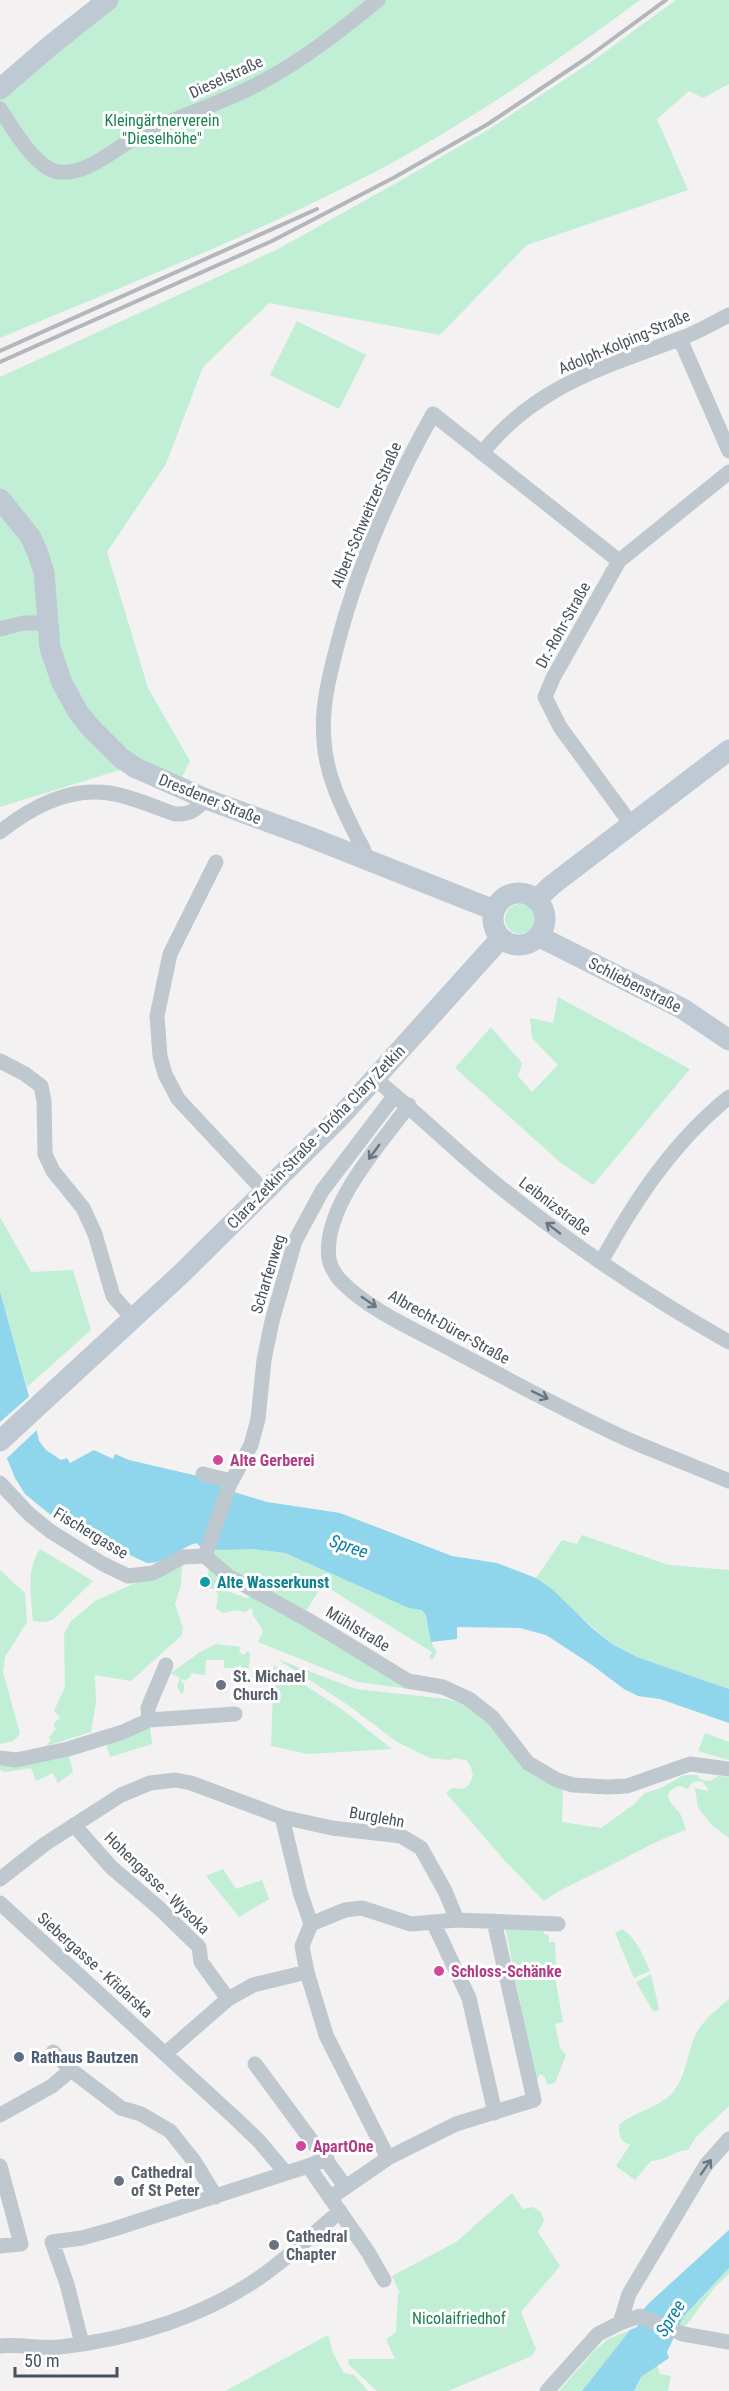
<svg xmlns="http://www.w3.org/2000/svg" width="729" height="2391" font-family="'Roboto Condensed',sans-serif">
	<rect width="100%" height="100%" fill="#f3f1f1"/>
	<path fill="#c1efd5" d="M118 0H640C541 73 437 144 325 197 219 249 109 292 0 338V97Z
		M676 0H729V84L703 98 689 91 657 119 688 190 527 245 440 335 269 303 203 367 166 464 107 552 148 688 190 761 182 777 139 764 0 807V377L278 249 398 182 491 128 591 62Z
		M297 321 366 355 339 409 270 375Z
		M505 919a15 15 0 1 1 30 0a15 15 0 1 1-30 0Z
		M558 997 690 1069 593 1185 561 1163 455 1068 491 1027 522 1063 518 1076 532 1092 558 1065 532 1038 530 1018 553 1023Z
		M0 1217 31 1272 73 1270 91 1330 27 1387 0 1291Z
		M582 1535 669 1565 729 1570V1689L637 1657 612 1644 536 1578 562 1540 577 1544Z
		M40 1549 93 1581 54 1619 46 1622 33 1621C31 1598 26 1569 40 1549Z
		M214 1549H251L285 1553 409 1607 422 1610C431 1623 427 1640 437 1652L432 1660 429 1658 432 1652 325 1586 321 1587 306 1611 231 1573 212 1555Z
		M182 1562 181 1585 175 1604 183 1628 182 1635 131 1681 95 1675 96 1702 91 1732 46 1746 51 1740 49 1737 56 1729 53 1725 60 1717 54 1711 65 1687 64 1634 71 1621 95 1601Z
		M209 1563 213 1574 228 1582 227 1591 246 1598 254 1595 431 1692 358 1682 258 1642 263 1631 253 1615 252 1608 245 1612 235 1610 223 1613 216 1609 218 1594 214 1589 207 1588Z
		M0 1570 25 1593 27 1622 5 1657 3 1672 20 1734 13 1741 0 1744Z
		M216 1644 241 1647 239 1652 244 1655 247 1651 250 1653 249 1668H242L241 1665 238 1666V1668H224V1660H206L205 1675 190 1673 191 1676 185 1681 182 1679 181 1681 184 1684V1692L181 1694 177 1686 180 1678 171 1673 200 1652Z
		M277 1659 356 1689 446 1699 467 1705 563 1789 562 1822 601 1828 633 1805 645 1793 661 1788 684 1775H698L700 1779 710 1781 718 1776 729 1777V1838L713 1826 698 1808 695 1788 709 1791 703 1782C695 1781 692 1781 688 1789 683 1786 679 1785 674 1788 661 1796 673 1805 678 1811 682 1815 684 1824 686 1830 653 1841 624 1860 593 1874 576 1883 560 1889 544 1901L507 1863 446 1793 452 1788 463 1789 469 1785 473 1776 471 1767 466 1760 454 1758 450 1760 430 1758 397 1742 348 1705Z
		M274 1665 343 1710 392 1749 308 1754 271 1746Z
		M150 1726 152 1744 110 1757 105 1740Z
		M705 1733 729 1742V1760L698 1751Z
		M69 1756 73 1772 58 1783 53 1773 36 1781 31 1768 5 1772 0 1770V1766L30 1764Z
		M223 1869 236 1889 262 1880 269 1899 239 1917 206 1876Z
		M505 1927 544 1928V1934L549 1936V1942H555L556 1969 554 1971 563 2022 555 2024 560 2048 566 2055 555 2083 547 2085 545 2077 540 2074 536 2081Z
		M622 1929C637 1939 643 1955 650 1971L634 1978 615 1933Z
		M651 1974 659 2009 656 2011H653L636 1982Z
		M729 1999V2106L696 2137 688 2150C675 2150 668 2160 651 2161L635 2180 616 2166 630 2145C620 2141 619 2136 619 2125 635 2111 660 2108 674 2091 686 2075 687 2054 695 2036 701 2022 717 2009 729 1999Z
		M512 2193 523 2209 532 2207 541 2212 544 2221 538 2232 560 2266 521 2312 536 2349 532 2356 448 2391H377L349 2365 348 2359H395L386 2339 396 2332 398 2294 400 2293 392 2276 456 2242Z
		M729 2268V2274L715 2287 685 2327 680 2325 684 2316Z
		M630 2330 582 2391H559L595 2350 608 2339Z
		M328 2335 333 2353 344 2373 354 2375 368 2391H225Z
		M657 2365 660 2374 671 2376 668 2391H634L641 2377Z"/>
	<path fill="#8fd5eb" d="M0 1291 30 1400 39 1441 46 1450 61 1460 67 1458 70 1463 94 1450 113 1459 115 1454 129 1460 202 1477 234 1492 267 1502 340 1513 452 1556 497 1563 536 1578 552 1589 592 1628 612 1644 637 1657 729 1689V1723L660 1699 638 1696 624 1689 592 1665 546 1635 520 1628 457 1627V1639L431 1642 426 1616 422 1610 409 1608 285 1553 251 1549 220 1550 201 1547 196 1543C179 1548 166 1564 147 1563L69 1527 47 1512 25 1494 15 1478 0 1441Z
		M729 2230V2268L684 2316 667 2352 669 2358 641 2377 634 2391H582L630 2330 637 2327 643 2310 648 2304Z"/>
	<path fill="#f3f1f1" d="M32 1394 39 1428 5 1460 0 1449V1422Z"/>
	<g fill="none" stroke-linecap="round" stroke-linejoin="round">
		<path stroke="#bfc8cf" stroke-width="15" d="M0 109C12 127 35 168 58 172 87 176 116 147 140 135 179 116 220 104 258 84 302 61 340 31 378 0
			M680 339 729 451
			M482 453C535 386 603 368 679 339 696 333 713 323 729 315
			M0 629 23 623H47
			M631 824 560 727 545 697 553 678 619 561 729 472
			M0 832C31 807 68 787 109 793 131 796 154 807 175 814 190 815 196 810 206 799
			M364 860C367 851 360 844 356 835 341 805 326 775 324 741 321 708 329 677 337 646 358 564 392 487 433 414L619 561
			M216 862 170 954 157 1016 160 1056 165 1074 178 1099 265 1192
			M0 1061 25 1074 41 1086 44 1101 45 1154 53 1171 83 1208 95 1234 113 1296 133 1319
			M375 1079C417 1112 454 1150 495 1183 569 1243 647 1296 729 1342
			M409 1105C380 1145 322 1207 329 1259 330 1265 335 1274 339 1279 369 1311 416 1330 454 1351 514 1382 574 1416 636 1443 667 1456 698 1468 729 1481
			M601 1262C635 1200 674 1141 729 1097
			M203 1474 231 1481
			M0 1483 29 1514 50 1531 103 1564 128 1576 153 1573 183 1557 205 1556
			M205 1556 228 1576 308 1620 408 1681 443 1687 469 1699 493 1718 528 1763 557 1780 573 1785 608 1787 627 1786 690 1764 729 1769
			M205 1556 229 1486 251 1445 258 1419 264 1360 272 1321 295 1241 322 1191 395 1095
			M149 1720 148 1708 166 1665
			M0 1758 16 1760 68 1749 123 1732 149 1720 235 1714
			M282 1817 300 1892 311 1924
			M74 1825 111 1867 159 1908 199 1947 201 1962 228 1999
			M0 1879 45 1844 121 1795 150 1783 176 1780 191 1783 282 1817 332 1828 401 1836 421 1848 445 1891 457 1920
			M0 1903 235 2118 259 2141 285 2172
			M433 1922 469 1998 495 2113
			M166 2053 228 1999 253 1985 307 1972
			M255 2064 345 2186 338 2192
			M71 2070 121 2108 141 2114 170 2131 194 2161 216 2197
			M0 2115 52 2086 71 2070 53 2052
			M388 2158 326 2035 307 1972 302 1946 311 1924 345 1910 362 1908 411 1924 457 1920 558 1924
			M0 2166 21 2244 0 2246
			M314 2174 308 2166 327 2159
			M330 2198 388 2158 456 2124 534 2100 494 1921
			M620 2323 629 2294 706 2165 729 2139
			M82 2344 67 2284 52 2242 82 2238 114 2229 308 2166 368 2252 384 2280
			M0 2346C20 2344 40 2349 60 2347 132 2339 207 2316 266 2273 292 2254 316 2232 340 2211
			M547 2391 598 2334 620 2323 640 2316 683 2334 729 2342"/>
		<path stroke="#bfc9d4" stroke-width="21" d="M0 89 51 45 108 0
			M0 499 30 536 37 551 44 572 50 648 62 683 78 712 90 727 121 758 136 768 206 799 307 836 494 910
			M493 919a26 26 0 1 1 52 0a26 26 0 1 1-52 0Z
			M536 900 552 885 729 750
			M538 936 683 1009 729 1040
			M0 1441 181 1274 340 1117 501 938"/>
		<path stroke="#b3b6bb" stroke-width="4" d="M0 351 317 209
			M0 362 272 241 395 177 488 124 588 57 666 0"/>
	</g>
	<defs><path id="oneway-shaft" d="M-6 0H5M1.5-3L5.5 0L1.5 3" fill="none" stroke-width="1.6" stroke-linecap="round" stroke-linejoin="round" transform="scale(1.5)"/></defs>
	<g stroke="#6c7680">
		<use href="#oneway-shaft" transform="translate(374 1152) rotate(126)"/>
		<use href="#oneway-shaft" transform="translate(553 1228) rotate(-142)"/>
		<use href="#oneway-shaft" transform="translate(369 1302) rotate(35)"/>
		<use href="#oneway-shaft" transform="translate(540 1395) rotate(26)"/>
		<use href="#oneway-shaft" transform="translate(706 2167) rotate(-55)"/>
	</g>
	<g fill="#d1479c" stroke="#fff" stroke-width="2">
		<circle cx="218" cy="1460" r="6"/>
		<circle cx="439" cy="1971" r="6"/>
		<circle cx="301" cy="2146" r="6"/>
	</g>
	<circle fill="#0f9aa8" stroke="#fff" stroke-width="2" cx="205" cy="1582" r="6"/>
	<g fill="#6b7280" stroke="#fff" stroke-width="2">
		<circle cx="221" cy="1685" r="6"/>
		<circle cx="119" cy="2181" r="6"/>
		<circle cx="274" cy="2245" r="6"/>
	</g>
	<circle fill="#5c6f8a" stroke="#fff" stroke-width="2" cx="19" cy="2057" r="6"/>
	<g text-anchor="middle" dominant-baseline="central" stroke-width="6" stroke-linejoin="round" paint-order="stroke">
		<g font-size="16" fill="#49535e" stroke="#fff">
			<text transform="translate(226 77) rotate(-25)">Dieselstraße</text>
			<text transform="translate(624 342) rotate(-23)">Adolph-Kolping-Straße</text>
			<text transform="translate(366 515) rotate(-67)">Albert-Schweitzer-Straße</text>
			<text transform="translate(563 625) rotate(-61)">Dr.-Rohr-Straße</text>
			<text transform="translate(210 799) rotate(22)">Dresdener Straße</text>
			<text transform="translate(635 985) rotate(27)">Schliebenstraße</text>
			<text transform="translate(316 1137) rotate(-46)">Clara-Zetkin-Straße - Dróha Clary Zetkin</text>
			<text transform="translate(555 1206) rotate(37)">Leibnizstraße</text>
			<text transform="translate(268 1274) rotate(-73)">Scharfenweg</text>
			<text transform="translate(449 1327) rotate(29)">Albrecht-Dürer-Straße</text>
			<text transform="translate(91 1533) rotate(31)">Fischergasse</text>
			<text transform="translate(358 1629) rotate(31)">Mühlstraße</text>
			<text transform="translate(377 1817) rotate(10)">Burglehn</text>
			<text transform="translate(157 1883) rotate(44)">Hohengasse - Wysoka</text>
			<text transform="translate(95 1965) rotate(42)">Siebergasse - Křidarska</text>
		</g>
		<g font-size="16" fill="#198150" stroke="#fff">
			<text x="162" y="120">Kleingärtnerverein<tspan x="162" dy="18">"Dieselhöhe"</tspan></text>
			<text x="459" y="2318">Nicolaifriedhof</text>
		</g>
		<g font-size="16" font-weight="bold" fill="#b23c85" stroke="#fff" text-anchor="start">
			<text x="230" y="1460">Alte Gerberei</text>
			<text x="451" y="1971">Schloss-Schänke</text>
			<text x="313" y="2146">ApartOne</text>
		</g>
		<g font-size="16" font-weight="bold" fill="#0d838f" stroke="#fff" text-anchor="start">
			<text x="217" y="1582">Alte Wasserkunst</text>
		</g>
		<g font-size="16" font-weight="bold" fill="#5b616d" stroke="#fff" text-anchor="start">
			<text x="233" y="1676">St. Michael<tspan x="233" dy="18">Church</tspan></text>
			<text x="131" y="2172">Cathedral<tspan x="131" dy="18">of St Peter</tspan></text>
			<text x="286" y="2236">Cathedral<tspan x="286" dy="18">Chapter</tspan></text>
		</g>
		<g font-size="16" font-weight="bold" fill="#4e5e75" stroke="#fff" text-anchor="start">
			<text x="31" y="2057">Rathaus Bautzen</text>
		</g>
		<g font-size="18" font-style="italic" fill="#0e7fa4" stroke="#fff">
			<text transform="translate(349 1546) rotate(19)">Spree</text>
			<text transform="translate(670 2318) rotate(-58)">Spree</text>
		</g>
	</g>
	<path d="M15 2367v9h102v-9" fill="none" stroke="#49535e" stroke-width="3"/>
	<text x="24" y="2367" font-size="18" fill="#49535e" stroke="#ffffff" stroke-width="4.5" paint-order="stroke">50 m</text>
</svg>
